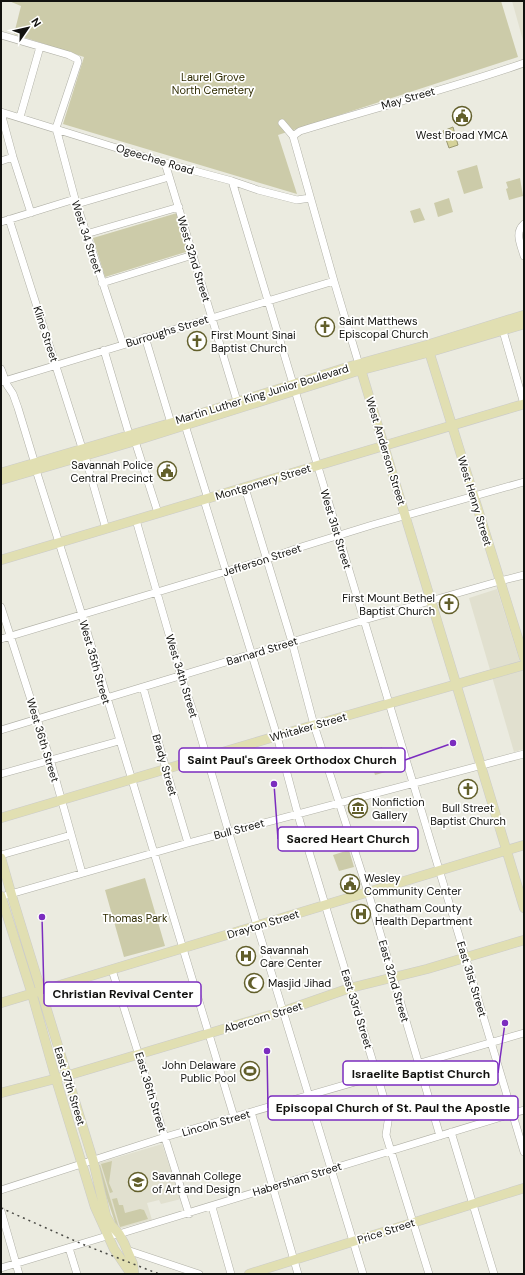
<svg xmlns="http://www.w3.org/2000/svg" width="525" height="1275" font-family="'DM Sans',sans-serif">
	<rect width="100%" height="100%" fill="#ebebe0"/>
	<path fill="#e1e0cf" d="M512 1H524V44Z
		M497 589 524 675V749L514 752 469 598Z
		M162 1144 181 1199 161 1204 159 1200 147 1203 152 1220 117 1229 95 1164Z"/>
	<path fill="#cccba9" d="M9 1H501L518 57 278 135 297 194 63 124 84 57 14 34 21 6Z
		M477 165 483 188 464 194 457 171Z
		M520 178 523 196 509 200 506 189 508 188 506 182Z
		M449 198 453 212 438 217 434 203Z
		M420 208 425 220 414 223 410 211Z
		M177 213 189 251 105 277 93 238Z
		M382 747 389 771 375 775 368 751Z
		M349 850 354 867 339 871 333 855Z
		M145 878 165 946 124 957 105 890Z
		M112 1161 109 1183 113 1192 110 1193 101 1164Z
		M96 1165H100L119 1228 116 1225Z
		M117 1198 119 1205H123L125 1213 140 1209 144 1210 148 1219 120 1227 112 1199Z"/>
	<path fill="#d5d299" stroke="#9a9870" d="M453 127 458 145 449 148 443 131Z"/>
	<g fill="none" stroke-linecap="round" stroke-linejoin="round">
		<g stroke="#b0b0a6" stroke-width="8">
			<path id="minor" d="M1 35 69 55 77 59 78 62 56 128 75 199 123 344
				M1 112 165 163 232 181 258 190 297 200 310 198
				M1 113 13 157 31 213
				M20 117 40 47
				M282 123 293 136 334 281 360 368
				M293 136 300 131C374 108 450 89 524 63
				M1 161 13 157
				M165 163 237 401
				M232 181 524 1152
				M77 204 169 177
				M9 219 82 448
				M1 222 75 199
				M524 224C514 233 521 245 524 256
				M86 234 179 207
				M102 283 193 255
				M503 331 524 404
				M145 337 171 423
				M104 350 129 434
				M1 369 7 385 13 394 18 408 35 464
				M1 382 334 281
				M185 425 208 499
				M135 441 158 513
				M85 456 106 529
				M36 470 82 615 234 1117
				M245 488 292 642 314 725 368 892 440 1136
				M204 500 277 736 300 822 389 1115 386 1135 429 1274
				M136 520 181 676 195 717 231 840 363 1274
				M1 607 50 759 82 873
				M1 639 267 559 301 547 372 525 524 482
				M143 687 166 769 188 843
				M1 730 364 620 500 581 524 575
				M1 774 119 741
				M1 855 71 835
				M7 895 188 843 524 754
				M112 970 189 1214
				M251 1112 298 1274
				M451 1132 494 1274
				M1 1190 165 1137 524 1033
				M212 1207 231 1274
				M1 1211 19 1274
				M69 1248 77 1274
				M127 1250 199 1274
				M1 1268 107 1236 119 1234 524 1110"/>
		</g>
		<g stroke="#cbcbca" stroke-width="10">
			<path id="major" d="M428 348 524 658
				M361 370 524 908
				M1 473 171 423 351 366 427 345 524 315
				M1 480 135 441 354 372 430 352 524 324
				M1 560 524 404
				M1 818 314 725 524 665
				M1 858 11 893 93 1160 106 1216 111 1225 119 1234 124 1243 133 1264 134 1274
				M1 896 32 994 56 1079 95 1207 114 1249 131 1274
				M1 1003 524 845
				M1 1093 66 1076 284 1011 350 988 427 969 524 940
				M249 1274 524 1188"/>
		</g>
		<use href="#minor" stroke="#fff" stroke-width="7"/>
		<use href="#major" stroke="#e1dfb2" stroke-width="9"/>
		<path stroke="#4a4a45" stroke-width="1.5" stroke-dasharray="2 4" stroke-linecap="butt" d="M1 1208 82 1244 159 1274"/>
	</g>
	<defs>
		<g id="civic-ring" transform="scale(1)"><circle r="9.5" fill="#fffffe" stroke="#625f2b" stroke-width="1.5"/><path d="M-.6-6.5H3V-4.5H.6V-3L4-1V1h2V6H-6V1h2V-1L-.6-3ZM-1.2 2.5V6h2.4V2.5Z" fill="#625f2b"/></g>
		<g id="church-ring" transform="scale(1)"><circle r="9.5" fill="#fffffe" stroke="#625f2b" stroke-width="1.5"/><path d="M-1.2-6h2.4v3.5h3.3v2.4h-3.3V6h-2.4V-.1h-3.3v-2.4h3.3Z" fill="#625f2b"/></g>
		<g id="museum-ring" transform="scale(1)"><circle r="9.5" fill="#fffffe" stroke="#625f2b" stroke-width="1.5"/><path d="M0-6L6-3V-2H-6V-3ZM-5-1h2V3h-2ZM-1-1h2V3h-2ZM3-1h2V3H3ZM-6 4H6V6H-6Z" fill="#625f2b"/></g>
		<g id="hospital-ring" transform="scale(1)"><circle r="9.5" fill="#fffffe" stroke="#625f2b" stroke-width="1.5"/><path d="M-5-5h3v3.5h4V-5h3V5h-3V1.5h-4V5h-3Z" fill="#625f2b"/></g>
		<g id="mosque-ring" transform="scale(1)"><circle r="9.5" fill="#fffffe" stroke="#625f2b" stroke-width="1.5"/><path d="M3.5-4.9A6 6 0 1 0 3.5 4.9A5 5 0 1 1 3.5-4.9Z" fill="#625f2b"/></g>
		<g id="stadium-ring" transform="scale(1)"><circle r="9.5" fill="#fffffe" stroke="#625f2b" stroke-width="1.5"/><path d="M0-5a6.5 5 0 1 0 0 10a6.5 5 0 1 0 0-10ZM-3.5-1.8h7v3.6h-7Z" fill="#625f2b"/></g>
		<g id="university-ring" transform="scale(1)"><circle r="9.5" fill="#fffffe" stroke="#625f2b" stroke-width="1.5"/><path d="M0-5L7-2L0 1L-7-2ZM-4 1L0 2.5L4 1V4Q0 6-4 4Z" fill="#625f2b"/></g>
	</defs>
	<g fill-rule="evenodd">
		<use href="#civic-ring" x="462" y="116"/>
		<use href="#church-ring" x="325" y="327"/>
		<use href="#church-ring" x="197" y="341"/>
		<use href="#civic-ring" x="167" y="471"/>
		<use href="#church-ring" x="449" y="604"/>
		<use href="#church-ring" x="468" y="789"/>
		<use href="#museum-ring" x="358" y="808"/>
		<use href="#civic-ring" x="350" y="884"/>
		<use href="#hospital-ring" x="361" y="914"/>
		<use href="#hospital-ring" x="246" y="956"/>
		<use href="#mosque-ring" x="254" y="983"/>
		<use href="#stadium-ring" x="250" y="1071"/>
		<use href="#university-ring" x="138" y="1182"/>
	</g>
	<g text-anchor="middle" dominant-baseline="central" stroke-width="3.5" stroke-linejoin="round" paint-order="stroke">
		<g font-size="11" fill="#2e2b00" stroke="#fffffe">
			<text x="213" y="77">Laurel Grove<tspan x="213" dy="13">North Cemetery</tspan></text>
			<text x="135" y="918">Thomas Park</text>
		</g>
		<g font-size="11" fill="#12120f" stroke="#fffffe">
			<text transform="translate(408 98) rotate(-16)">May Street</text>
			<text transform="translate(155 159) rotate(17)">Ogeechee Road</text>
			<text transform="translate(87 237) rotate(72)">West 34 Street</text>
			<text transform="translate(194 259) rotate(73)">West 32nd Street</text>
			<text transform="translate(167 331) rotate(-17)">Burroughs Street</text>
			<text transform="translate(46 334) rotate(72)">Kline Street</text>
			<text transform="translate(262 394) rotate(-17)">Martin Luther King Junior Boulevard</text>
			<text transform="translate(386 451) rotate(73)">West Anderson Street</text>
			<text transform="translate(263 482) rotate(-17)">Montgomery Street</text>
			<text transform="translate(475 501) rotate(73)">West Henry Street</text>
			<text transform="translate(336 529) rotate(73)">West 31st Street</text>
			<text transform="translate(262 560) rotate(-18)">Jefferson Street</text>
			<text transform="translate(262 651) rotate(-17)">Barnard Street</text>
			<text transform="translate(95 662) rotate(74)">West 35th Street</text>
			<text transform="translate(182 676) rotate(73)">West 34th Street</text>
			<text transform="translate(308 727) rotate(-16)">Whitaker Street</text>
			<text transform="translate(43 740) rotate(73)">West 36th Street</text>
			<text transform="translate(165 765) rotate(74)">Brady Street</text>
			<text transform="translate(239 829) rotate(-15)">Bull Street</text>
			<text transform="translate(263 924) rotate(-17)">Drayton Street</text>
			<text transform="translate(472 979) rotate(73)">East 31st Street</text>
			<text transform="translate(394 981) rotate(74)">East 32nd Street</text>
			<text transform="translate(357 1009) rotate(73)">East 33rd Street</text>
			<text transform="translate(263 1017) rotate(-17)">Abercorn Street</text>
			<text transform="translate(70 1086) rotate(73)">East 37th Street</text>
			<text transform="translate(151 1092) rotate(73)">East 36th Street</text>
			<text transform="translate(216 1123) rotate(-16)">Lincoln Street</text>
			<text transform="translate(297 1179) rotate(-17)">Habersham Street</text>
			<text transform="translate(386 1231) rotate(-18)">Price Street</text>
		</g>
		<g font-size="11" fill="#12120f" stroke="#fffffe" text-anchor="start">
			<text x="462" y="135" text-anchor="middle">West Broad YMCA</text>
			<text x="339" y="321">Saint Matthews<tspan x="339" dy="13">Episcopal Church</tspan></text>
			<text x="211" y="335">First Mount Sinai<tspan x="211" dy="13">Baptist Church</tspan></text>
			<text x="153" y="465" text-anchor="end">Savannah Police<tspan x="153" dy="13">Central Precinct</tspan></text>
			<text x="435" y="598" text-anchor="end">First Mount Bethel<tspan x="435" dy="13">Baptist Church</tspan></text>
			<text x="372" y="802">Nonfiction<tspan x="372" dy="13">Gallery</tspan></text>
			<text x="468" y="808" text-anchor="middle">Bull Street<tspan x="468" dy="13">Baptist Church</tspan></text>
			<text x="364" y="878">Wesley<tspan x="364" dy="13">Community Center</tspan></text>
			<text x="375" y="908">Chatham County<tspan x="375" dy="13">Health Department</tspan></text>
			<text x="260" y="950">Savannah<tspan x="260" dy="13">Care Center</tspan></text>
			<text x="268" y="983">Masjid Jihad</text>
			<text x="236" y="1065" text-anchor="end">John Delaware<tspan x="236" dy="13">Public Pool</tspan></text>
			<text x="152" y="1176">Savannah College<tspan x="152" dy="13">of Art and Design</tspan></text>
		</g>
	</g>
	<path fill="none" stroke="#7b2cbf" stroke-width="1.5" d="M453 743L405 760M274 784L278 839M42 917L44 994M505 1023L498 1073M267 1051L268 1108"/>
	<g fill="#7b2cbf" stroke="#fffffe" stroke-width="1.5">
		<circle cx="453" cy="743" r="4"/>
		<circle cx="274" cy="784" r="4"/>
		<circle cx="42" cy="917" r="4"/>
		<circle cx="505" cy="1023" r="4"/>
		<circle cx="267" cy="1051" r="4"/>
	</g>
	<g fill="#fffffe" stroke="#7b2cbf" stroke-width="1.5">
		<rect x="179" y="748" width="226" height="24" rx="4"/>
		<rect x="278" y="827" width="140" height="24" rx="4"/>
		<rect x="44" y="982" width="157" height="24" rx="4"/>
		<rect x="343" y="1061" width="155" height="24" rx="4"/>
		<rect x="268" y="1096" width="250" height="24" rx="4"/>
	</g>
	<g font-size="12" text-anchor="middle" font-weight="bold" fill="#12120f">
		<text x="292" y="764">Saint Paul's Greek Orthodox Church</text>
		<text x="348" y="843">Sacred Heart Church</text>
		<text x="123" y="998">Christian Revival Center</text>
		<text x="421" y="1078">Israelite Baptist Church</text>
		<text x="393" y="1112">Episcopal Church of St. Paul the Apostle</text>
	</g>
	<rect width="525" height="1275" fill="none" stroke="#12120f" stroke-width="4"/>
	<g transform="translate(28 28) rotate(56)" stroke="#fffffe" stroke-width="3" paint-order="stroke">
	<path d="M0-3L7 15L0 10L-7 15Z" fill="#12120f"/>
	<text y="-6" font-size="11" font-weight="bold" text-anchor="middle" fill="#12120f">N</text>
	</g>
</svg>
